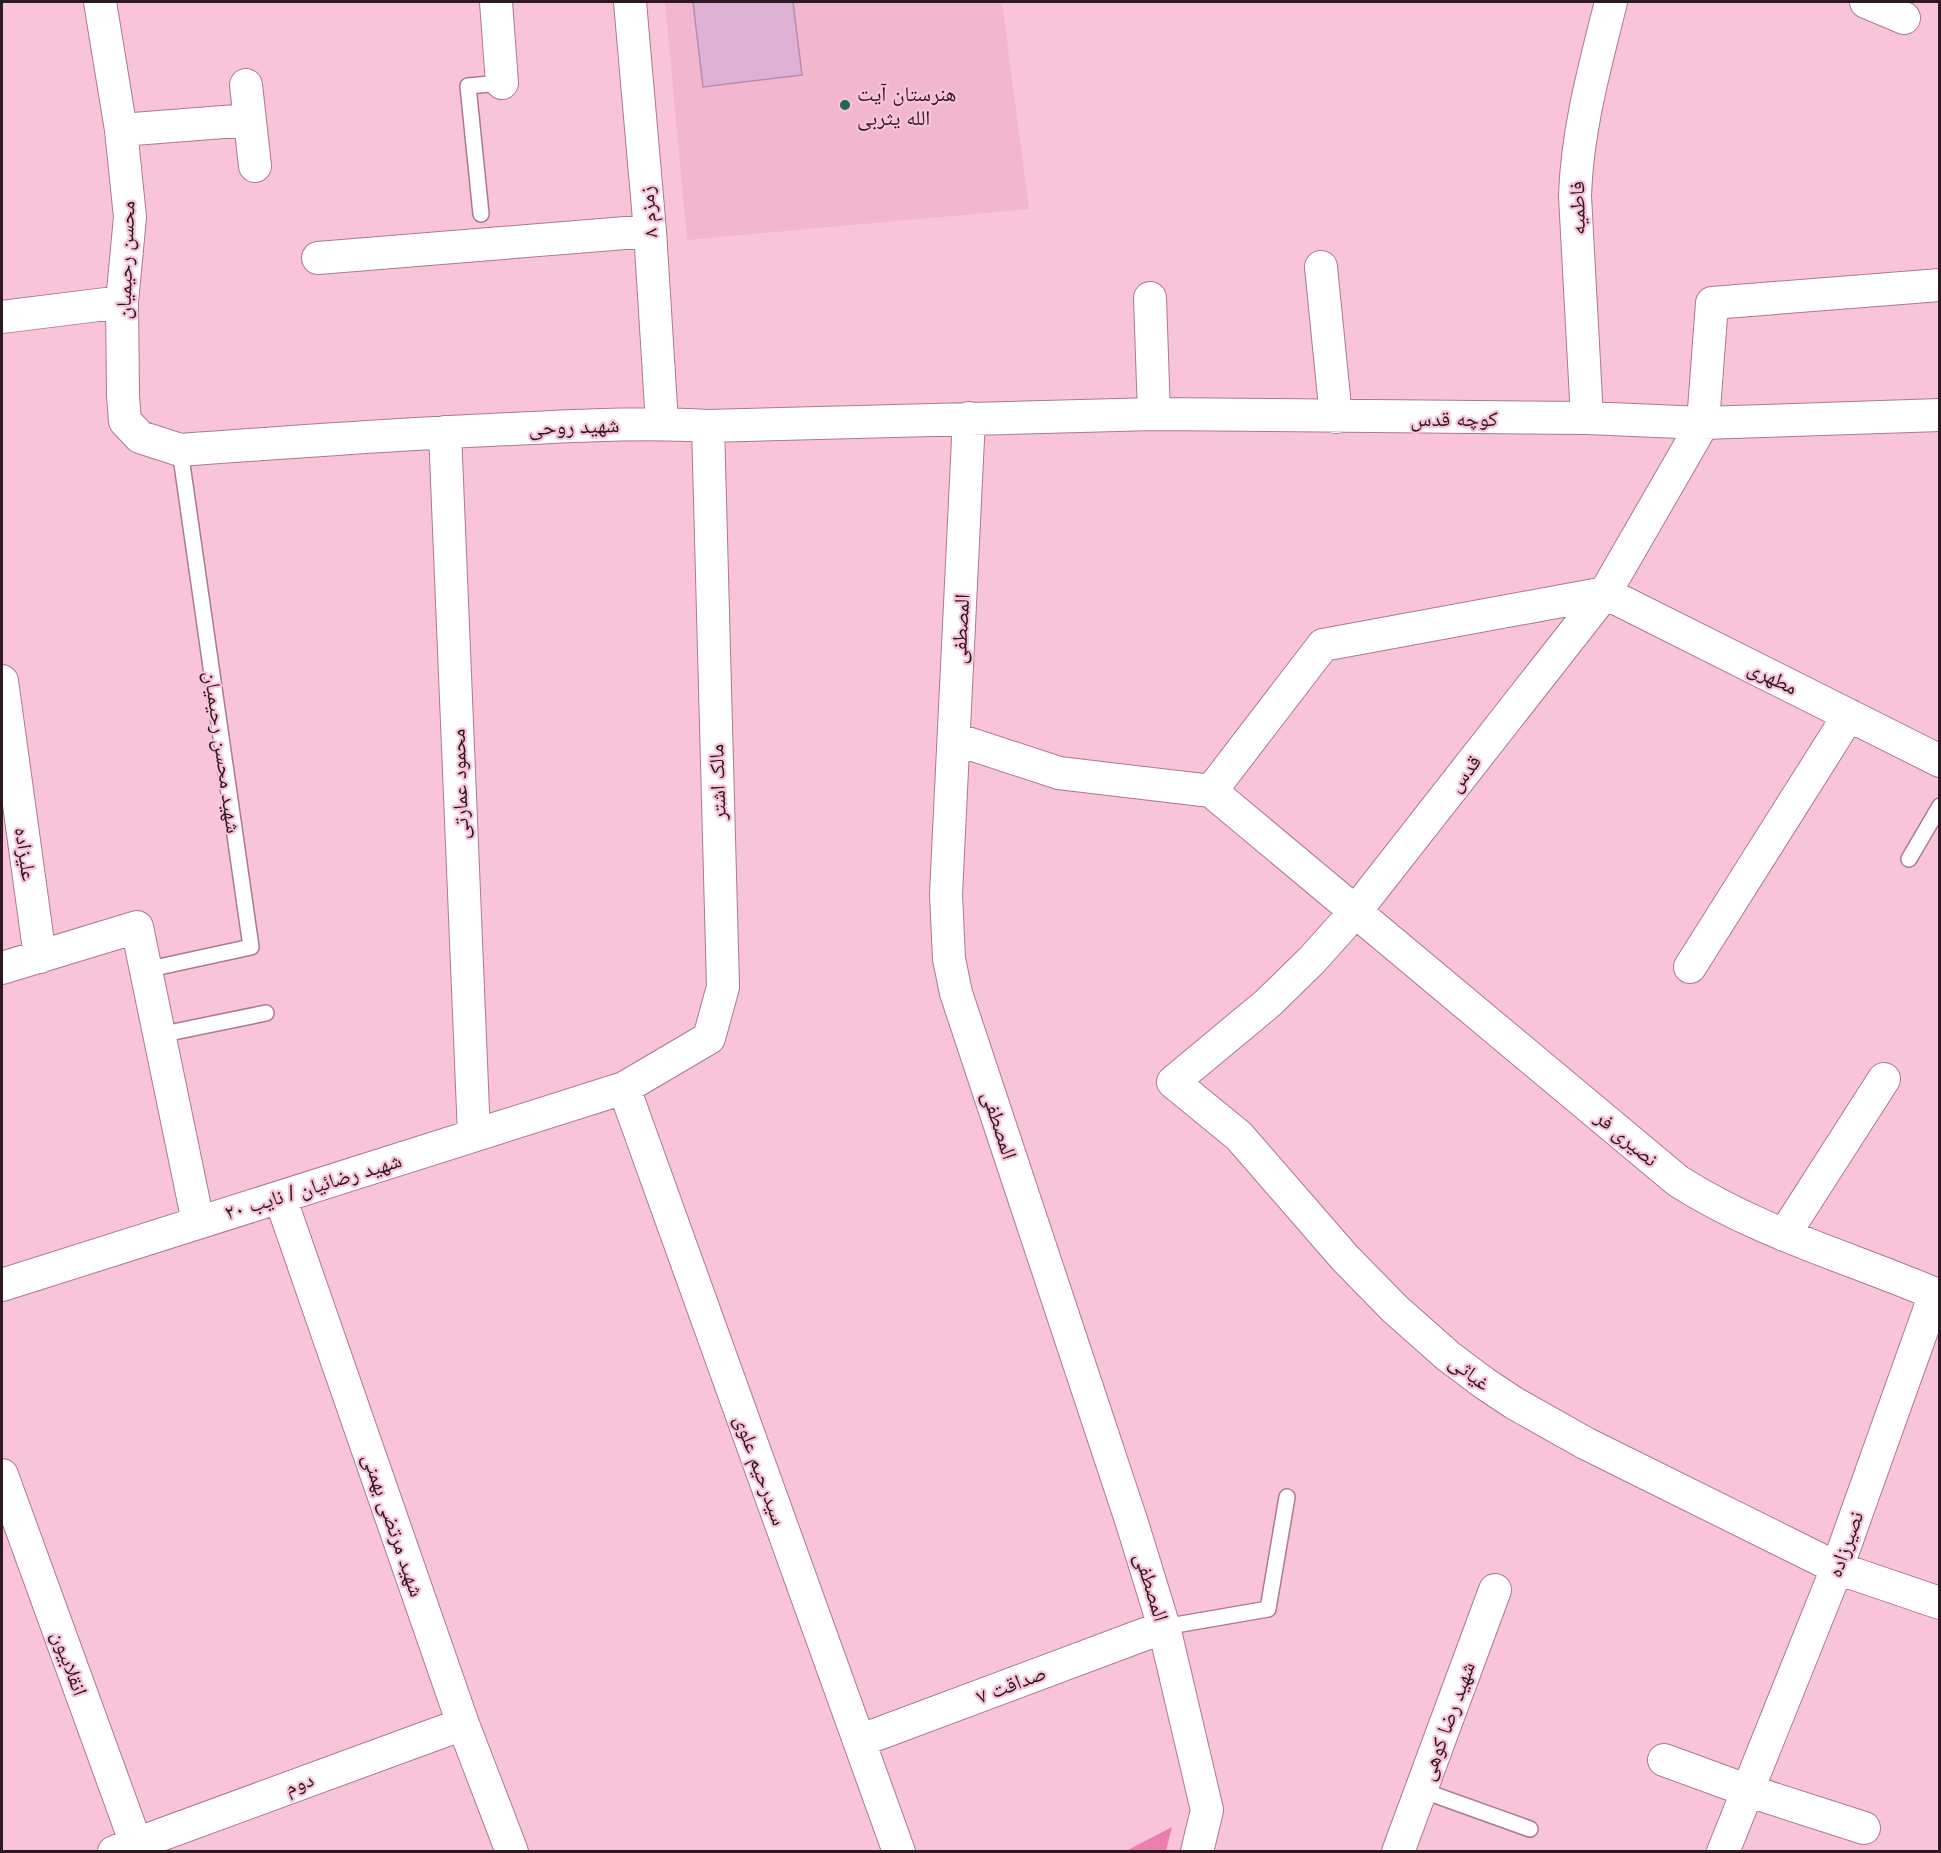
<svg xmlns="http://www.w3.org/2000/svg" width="1941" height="1853" font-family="Helvetica,'Noto Naskh Arabic',sans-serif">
	<rect width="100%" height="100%" fill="#f9c4d9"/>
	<path fill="#f3b6cf" d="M665 2H1002L1029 209 687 240Z"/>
	<path fill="#ea7eaf" d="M1172 1827 1166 1851H1126Z"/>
	<path fill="#dcb1d4" stroke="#b68dae" stroke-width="1.5" d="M693 2H793L802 75 703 87Z"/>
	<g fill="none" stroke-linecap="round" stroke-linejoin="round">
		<g stroke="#ab7a8f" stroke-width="18">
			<path id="service" d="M481 214 468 86 502 83
				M1909 859 1940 806
				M145 970 251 947 180 450
				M159 1035 266 1013
				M1164 1627 1268 1609 1287 1497
				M1421 1790 1530 1829"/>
		</g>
		<g stroke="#ab7a8f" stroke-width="34">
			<path id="minor" d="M100 2 121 130 130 217 122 302 123 396 125 421 140 437 180 450C290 442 401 434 512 429 577 426 642 422 708 426L1154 414 1587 418 1703 423 1940 415
				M496 2 502 83
				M630 2 650 231 662 423
				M1866 2 1904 18
				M246 85 255 166
				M121 130 249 120
				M318 258 650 231
				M1321 267 1336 417
				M1940 285 1712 303 1703 423 1605 593 1355 912 1312 960 1268 1003 1173 1082 1239 1136 1345 1258 1395 1309 1448 1356 1484 1383 1514 1403 1585 1443 1837 1568 1940 1603
				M1150 298 1154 414
				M2 317 122 302
				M969 418 946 894 949 959 956 993 1132 1523 1164 1627 1207 1810 1197 1852
				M1587 418 1575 196C1577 130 1595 66 1611 2
				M445 432 474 1135
				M2 681 40 957
				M955 739 1059 773 1211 791 1678 1181C1759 1233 1852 1258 1940 1296
				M1211 791 1323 645 1605 593 1940 761
				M1690 967 1849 715
				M2 968 137 927 198 1222
				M624 1088 899 1852
				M280 1197 463 1724 512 1852
				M1784 1235 1884 1079
				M2 1285 624 1088 709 1038 723 987 708 426
				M2 1475 139 1852
				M859 1741 1164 1627
				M1664 1760 1749 1791 1864 1828
				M114 1852 463 1724
				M1398 1852 1495 1590
				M1723 1852 1837 1568 1935 1294"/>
		</g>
		<use href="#service" stroke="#fff" stroke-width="15"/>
		<use href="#minor" stroke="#fff" stroke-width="32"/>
	</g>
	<circle fill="#226453" stroke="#f9c4d9" stroke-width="2" cx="845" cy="105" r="6"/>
	<g text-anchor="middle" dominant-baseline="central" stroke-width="4.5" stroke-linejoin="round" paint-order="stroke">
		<g font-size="21" fill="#2c1921" stroke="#f9c4d9" text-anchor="start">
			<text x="857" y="93">هنرستان آیت<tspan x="857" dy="24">الله یثربی</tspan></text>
		</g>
		<g font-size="21" fill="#2c1921" stroke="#f9c4d9">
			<text transform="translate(1577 208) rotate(-91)">فاطمیه</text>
			<text transform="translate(648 212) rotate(-95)">زمزم ۸</text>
			<text transform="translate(125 260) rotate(-88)">محسن رحیمیان</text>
			<text x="1454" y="418">کوچه قدس</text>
			<text transform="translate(574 426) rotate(-2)">شهید روحی</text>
			<text transform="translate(960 629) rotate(-87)">المصطفی</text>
			<text transform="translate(1773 677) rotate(26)">مطهری</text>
			<text transform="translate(223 752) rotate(82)">شهید محسن رحیمیان</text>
			<text transform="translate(1464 773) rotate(-52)">قدس</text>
			<text transform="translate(717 782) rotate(-92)">مالک اشتر</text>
			<text transform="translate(459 784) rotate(-92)">محمود عمارتی</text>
			<text transform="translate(26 854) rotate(82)">علیزاده</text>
			<text transform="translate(1000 1125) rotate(72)">المصطفی</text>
			<text transform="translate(1627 1138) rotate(40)">نصیری فر</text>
			<text transform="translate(313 1186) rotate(-17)">شهید رضائیان / نایب ۲۰</text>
			<text transform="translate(1470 1372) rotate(37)">غیاثی</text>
			<text transform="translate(761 1470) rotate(70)">سیدرحیم علوی</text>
			<text transform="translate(394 1525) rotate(71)">شهید مرتضی بهمنی</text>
			<text transform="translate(1845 1544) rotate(-70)">نصیرزاده</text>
			<text transform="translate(1152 1587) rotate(73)">المصطفی</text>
			<text transform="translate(70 1663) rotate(70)">انقلابیون</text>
			<text transform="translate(1011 1684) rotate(-21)">صداقت ۷</text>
			<text transform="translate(1447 1721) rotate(-70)">شهید رضا کوهی</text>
			<text transform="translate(299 1783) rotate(-20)">دوم</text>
		</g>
	</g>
	<rect width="1941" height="1853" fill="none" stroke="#2c1921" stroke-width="6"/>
</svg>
